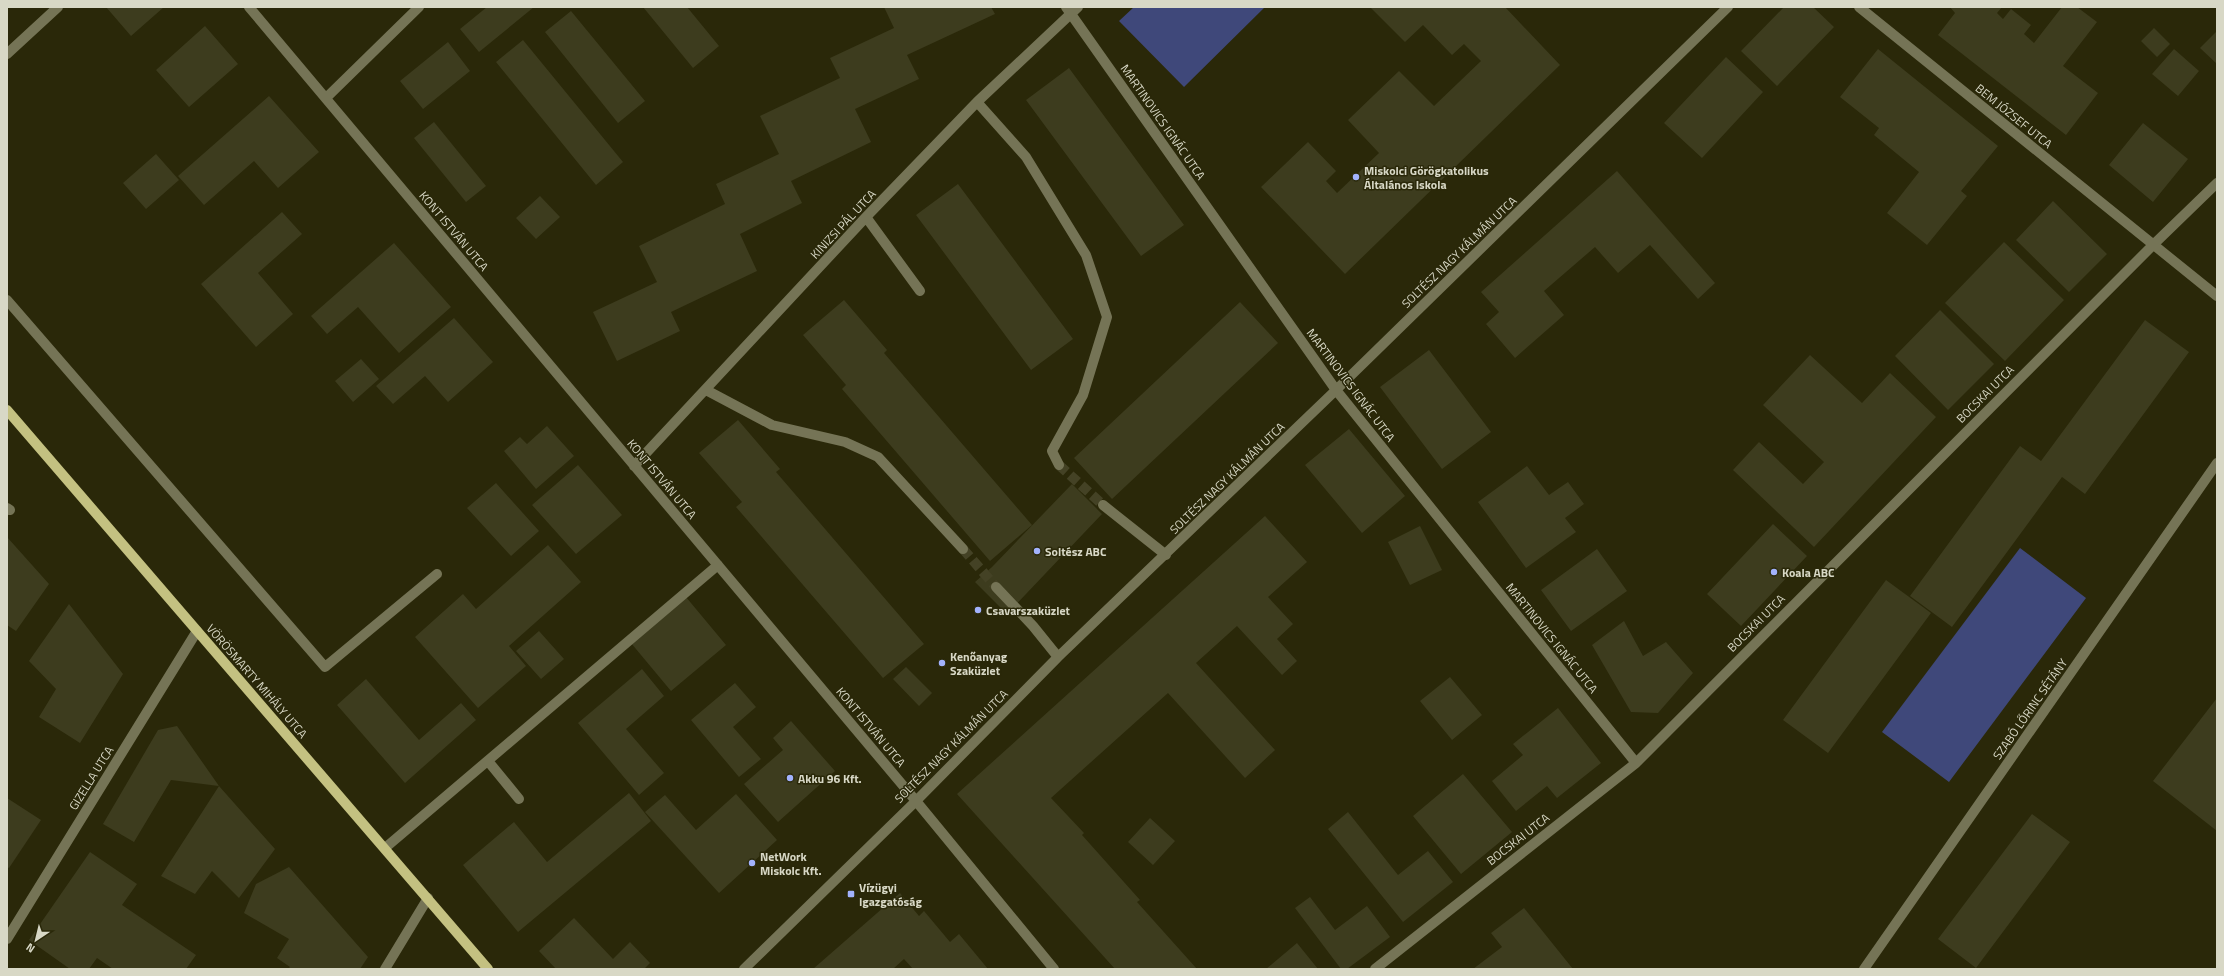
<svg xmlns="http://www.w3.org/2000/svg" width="2224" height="976" font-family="'Titillium Web',sans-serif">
	<rect width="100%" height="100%" fill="#2a2809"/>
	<path fill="#3f487a" d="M1134 7H1265L1184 87 1119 21Z
		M2020 548 2086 598 1949 782 1882 732Z"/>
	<path fill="#3d3c1e" d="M106 7H164L131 36Z
		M487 7H534L479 52 460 29Z
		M643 7H687L719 46 693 68Z
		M884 7H991L995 14 907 55 919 79 855 109 871 142 791 181 802 203 740 234 757 271 671 312 680 331 617 361 593 312 657 282 639 246 725 204 716 184 779 154 760 116 840 78 830 58 894 28Z
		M1370 7H1505L1560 65 1345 274 1261 187 1308 142 1336 171 1326 181 1337 193 1379 153 1348 120 1399 71 1434 106 1481 61 1464 44 1452 55 1423 25 1405 42Z
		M1784 7H1813L1834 27 1777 86 1741 51Z
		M1950 7H2002L1997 13 2003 19 2011 9 2031 25 2024 34 2034 43 2062 7H2077L2097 22 2063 66 2098 93 2066 135 1938 35 1955 13Z
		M571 11 645 101 618 123 545 32Z
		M205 26 238 64 189 107 156 70Z
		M2154 28 2170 44 2157 57 2141 41Z
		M2217 31V64L2200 48Z
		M523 40 623 162 596 185 496 62Z
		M448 42 470 71 423 109 400 81Z
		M1878 49 1998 146 1961 191 1967 196 1927 245 1887 213 1919 172 1874 135 1879 128 1840 97Z
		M2174 49 2199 71 2178 96 2152 74Z
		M1726 57 1763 92 1702 158 1664 123Z
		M1069 68 1184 225 1141 256 1026 100Z
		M269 96 319 152 278 188 254 161 204 205 178 176Z
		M434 122 486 186 466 202 414 138Z
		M2143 123 2188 159 2153 202 2109 165Z
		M156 154 179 180 146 209 123 183Z
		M1617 171 1715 283 1698 299 1650 245 1618 273 1595 247 1544 291 1564 315 1515 358 1486 324 1499 312 1481 292Z
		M958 184 1073 339 1031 370 916 215Z
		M540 196 560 217 536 239 516 218Z
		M2053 201 2107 254 2069 292 2016 240Z
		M282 212 302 234 258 273 293 314 256 347 201 284Z
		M2004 242 2064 300 2005 361 1945 303Z
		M394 243 451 307 399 353 358 307 327 334 311 316Z
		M844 300 887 350 884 353 1032 525 990 561 842 389 846 385 803 335Z
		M1240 302 1278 343 1112 499 1074 458Z
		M1940 310 1994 364 1948 410 1895 356Z
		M454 318 493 362 448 402 425 376 393 404 376 386Z
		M2145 320 2189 352 2085 494 2062 477 1952 627 1910 596 2020 446 2041 461Z
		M1429 350 1491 432 1442 469 1380 387Z
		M1810 355 1862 403 1890 373 1936 417 1814 547 1733 470 1759 442 1803 484 1824 462 1763 405Z
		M361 359 379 379 353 402 335 381Z
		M738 420 780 469 776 472 924 644 883 678 736 507 742 502 699 453Z
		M547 426 574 456 536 489 504 451 520 437 527 444Z
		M1349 429 1405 496 1362 533 1305 465Z
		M578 465 622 515 576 554 532 505Z
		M1527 466 1549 495 1568 482 1584 504 1565 518 1576 532 1526 568 1478 502Z
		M496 483 539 531 511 556 467 508Z
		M1072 484 1102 514 1007 614 975 582 992 567Z
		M1265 516 1307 562 1268 597 1293 624 1277 639 1297 661 1282 675 1237 626 1196 663 1275 750 1245 778 1168 693 1051 798 1084 833 1082 835 1140 900 1137 902 1197 969H1115L957 794Z
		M1773 524 1807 556 1741 626 1707 594Z
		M1420 526 1442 570 1410 585 1388 542Z
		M7 537 49 584 16 631 7 625Z
		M548 545 581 582 509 646 526 666 478 708 415 637 463 594 476 609Z
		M1597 549 1627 591 1571 631 1541 590Z
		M1886 580 1931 613 1828 753 1783 720Z
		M686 597 726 645 671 691 631 643Z
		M69 604 123 674 80 743 39 717 56 689 29 661Z
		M1624 621 1643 656 1666 642 1693 673 1658 713 1631 712 1592 645Z
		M539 631 564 659 541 679 516 651Z
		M906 667 932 693 919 706 893 679Z
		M642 669 664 696 626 729 664 773 639 795 578 723Z
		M1450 677 1482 715 1452 740 1420 701Z
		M366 679 419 740 461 703 476 720 405 783 337 705Z
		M735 683 756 707 733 727 761 759 739 777 691 720Z
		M2217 698V831L2153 781Z
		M1558 708 1601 763 1557 798 1547 786 1516 811 1492 781 1523 755 1513 744Z
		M791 721 835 771 778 822 744 784 783 750 773 738Z
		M177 726 219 786 171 780 134 842 103 824 158 730Z
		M1463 774 1512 832 1461 874 1413 816Z
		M219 786 275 849 239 898 212 871 195 894 161 876Z
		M629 793 651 821 518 932 463 865 514 822 547 862Z
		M736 794 777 840 719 893 645 812 665 795 696 830Z
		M7 798 41 820 9 868 7 867Z
		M1348 812 1398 875 1428 851 1453 882 1403 922 1328 829Z
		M2032 814 2070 842 1976 968 1938 939Z
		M1150 818 1175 841 1153 865 1128 842Z
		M90 852 137 884 122 905 196 955 186 969H113L97 958 89 969H70L29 940Z
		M289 867 368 957 360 969H288L290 967 277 958 289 939 244 913 256 884Z
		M900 893 919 916 924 911 950 942 959 934 988 969H913L904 959 893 969H813Z
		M1310 897 1335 930 1367 906 1390 937 1347 969H1341L1295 908Z
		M1524 908 1573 969H1473L1502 947 1491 933Z
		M574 918 613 959 630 942 650 963 644 969H556L539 951Z
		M1297 943 1318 969H1266Z"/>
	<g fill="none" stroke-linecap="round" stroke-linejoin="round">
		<path stroke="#444225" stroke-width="10" stroke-dasharray="10 5" stroke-linecap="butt" d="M1059 465 1103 505
			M963 549 996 587"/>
		<path stroke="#757456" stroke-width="10" d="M249 7 916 801 1054 969
			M1066 7 1336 390 1636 763
			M1859 7 2217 296
			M7 54 58 7
			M326 98 419 7
			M977 102 1026 157 1086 255 1107 317 1083 395 1052 451 1059 465
			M866 217 920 291
			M7 300 325 667 437 574
			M706 390 772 425 845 442 878 457 963 549
			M634 466 866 217 977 102 1078 7
			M1103 505 1166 555
			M7 508 10 510
			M996 587 1033 626 1058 657
			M488 761 519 799
			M385 848 718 565
			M7 939 197 631
			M385 969 428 898
			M744 969 916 801 1058 657 1336 390 1728 7
			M1375 969 1636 763 2153 245 2217 183
			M1864 969 2217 463"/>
		<path stroke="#c4c181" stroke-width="10" d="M7 410 488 969"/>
	</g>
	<g fill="#a2b2fd" stroke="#2a2809" stroke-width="1.5">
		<circle cx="1356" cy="177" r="4"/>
		<circle cx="1037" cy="551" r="4"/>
		<circle cx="1774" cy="572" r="4"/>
		<circle cx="978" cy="610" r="4"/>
		<circle cx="942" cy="663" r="4"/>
		<circle cx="790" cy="778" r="4"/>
		<circle cx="752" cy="863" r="4"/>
		<rect x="847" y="890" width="8" height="8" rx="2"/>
	</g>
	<g text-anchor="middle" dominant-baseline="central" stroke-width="3" stroke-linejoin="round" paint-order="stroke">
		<g font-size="12" fill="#d8d8c6" stroke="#2a2809">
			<text transform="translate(2014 116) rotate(39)">BEM JÓZSEF UTCA</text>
			<text transform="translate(1163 122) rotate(55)">MARTINOVICS IGNÁC UTCA</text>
			<text transform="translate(843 224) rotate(-47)">KINIZSI PÁL UTCA</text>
			<text transform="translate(454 231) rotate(50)">KONT ISTVÁN UTCA</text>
			<text transform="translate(1459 252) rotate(-44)">SOLTÉSZ NAGY KÁLMÁN UTCA</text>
			<text transform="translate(1351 385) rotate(53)">MARTINOVICS IGNÁC UTCA</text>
			<text transform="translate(1985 394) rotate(-45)">BOCSKAI UTCA</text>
			<text transform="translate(1227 478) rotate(-44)">SOLTÉSZ NAGY KÁLMÁN UTCA</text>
			<text transform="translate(662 479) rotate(50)">KONT ISTVÁN UTCA</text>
			<text transform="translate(1756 623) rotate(-45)">BOCSKAI UTCA</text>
			<text transform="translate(1552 638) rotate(51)">MARTINOVICS IGNÁC UTCA</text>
			<text transform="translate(257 681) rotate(49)">VÖRÖSMARTY MIHÁLY UTCA</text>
			<text transform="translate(2030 709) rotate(-55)">SZABÓ LŐRINC SÉTÁNY</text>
			<text transform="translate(871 727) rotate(50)">KONT ISTVÁN UTCA</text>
			<text transform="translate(951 746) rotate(-45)">SOLTÉSZ NAGY KÁLMÁN UTCA</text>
			<text transform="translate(91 778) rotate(-58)">GIZELLA UTCA</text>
			<text transform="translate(1518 839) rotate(-38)">BOCSKAI UTCA</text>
		</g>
		<g font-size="12" font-weight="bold" fill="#d8d8c6" stroke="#2a2809" text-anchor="start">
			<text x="1364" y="170">Miskolci Görögkatolikus<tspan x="1364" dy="14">Általános Iskola</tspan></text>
			<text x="1045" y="551">Soltész ABC</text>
			<text x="1782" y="572">Koala ABC</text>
			<text x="986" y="610">Csavarszaküzlet</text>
			<text x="950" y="656">Kenőanyag<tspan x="950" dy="14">Szaküzlet</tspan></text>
			<text x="798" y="778">Akku 96 Kft.</text>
			<text x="760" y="856">NetWork<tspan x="760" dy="14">Miskolc Kft.</tspan></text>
			<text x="859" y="887">Vízügyi<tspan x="859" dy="14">Igazgatóság</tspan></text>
		</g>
	</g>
	<rect width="2224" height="976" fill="none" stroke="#d8d8c6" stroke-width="16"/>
	<g transform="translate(36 940) rotate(215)" stroke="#2a2809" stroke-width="3" paint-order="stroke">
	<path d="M0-3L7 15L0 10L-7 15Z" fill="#d8d8c6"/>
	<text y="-6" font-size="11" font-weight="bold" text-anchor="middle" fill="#d8d8c6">N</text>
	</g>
</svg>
